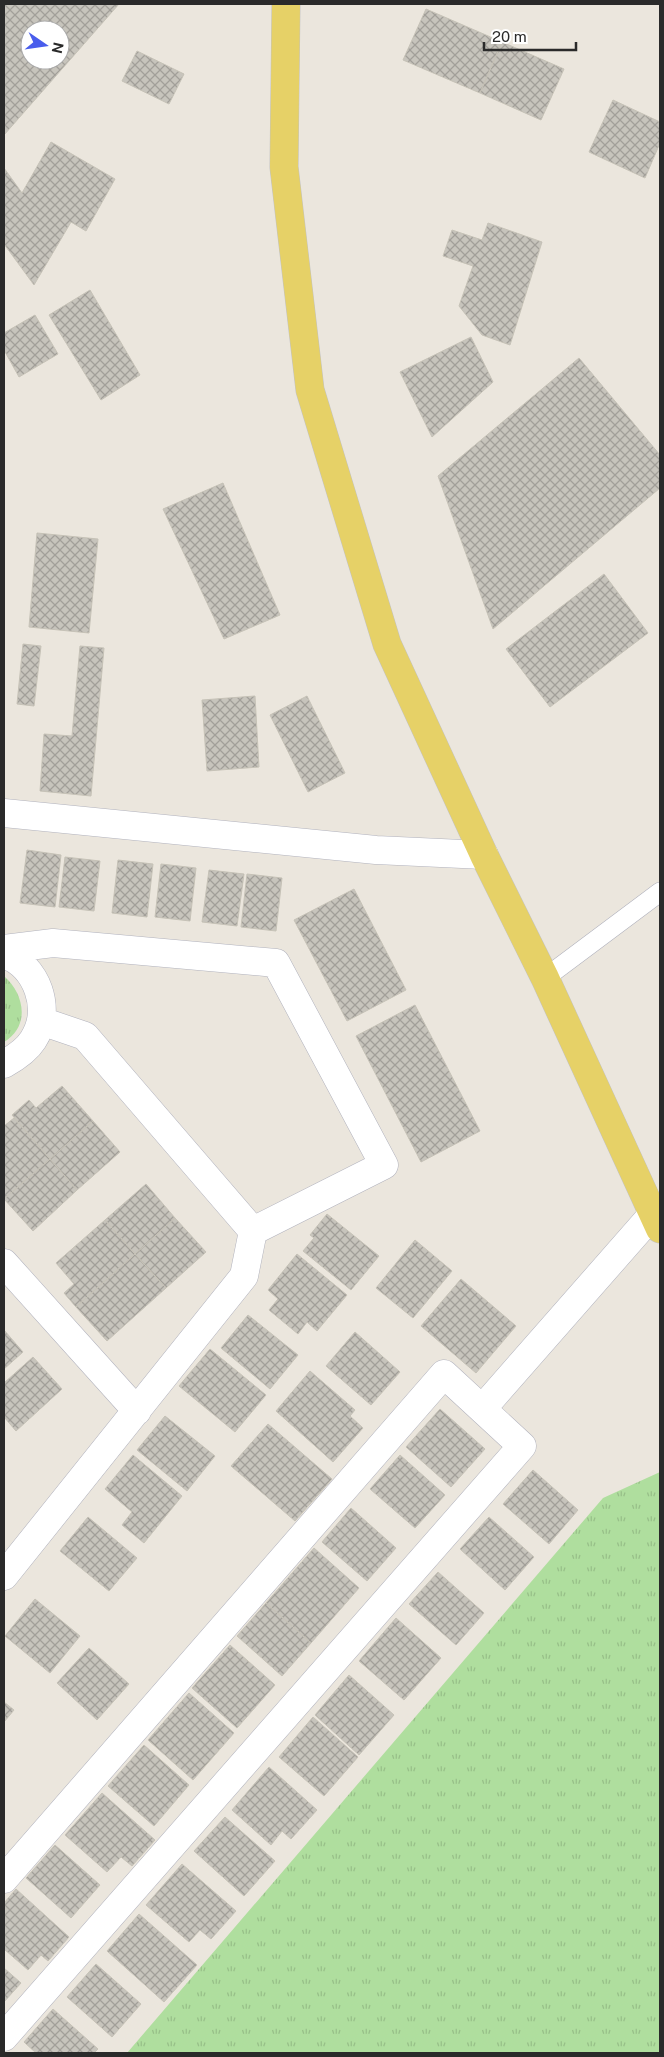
<svg xmlns="http://www.w3.org/2000/svg" width="664" height="2057" font-family="'Public Sans',sans-serif">
	<defs>
		<pattern id="grass-tufts" width="24" height="20" patternUnits="userSpaceOnUse" patternTransform="scale(1.25)"><rect width="24" height="20" fill="#afde9e"/><path d="M3 7l-1-3M5 7V3M7 7l1-3M15 17l-1-3M17 17v-4M19 17l1-3" fill="none" stroke="#97bf88"/></pattern>
		<pattern id="building-cross-hatch" width="8" height="8" patternUnits="userSpaceOnUse" patternTransform="scale(1.25)"><rect width="8" height="8" fill="#c7c4bc"/><path d="M0 0l8 8M0 8l8-8" fill="none" stroke="#a29f99"/></pattern>
	</defs>
	<rect width="100%" height="100%" fill="#ebe6dd"/>
	<path fill="url(#grass-tufts)" d="M4 976C24 993 31 1026 4 1042Z
		M660 1472V2053H127L603 1498Z"/>
	<path fill="url(#building-cross-hatch)" stroke="#c6c2b7" fill-rule="evenodd" d="M4 4H119L4 135ZM30 30H60V60H30Z
		M426 9 502 42 480 93 403 60Z
		M502 42 564 69 541 120 480 93Z
		M137 51 184 74 169 104 122 81Z
		M613 100 660 122V143L645 178 589 152Z
		M51 142 115 179 86 231 71 222 34 285 4 244V168L22 193Z
		M488 223 542 242 510 345 482 335 459 306 473 266 443 256 452 230 482 240Z
		M90 290 140 375 101 400 49 315Z
		M35 315 58 354 19 377 4 350V333Z
		M471 337 493 382 432 437 400 372Z
		M579 358 660 455V488L493 629 438 476Z
		M223 483 280 615 224 639 163 509Z
		M37 533 98 539 89 633 29 627Z
		M604 574 648 633 550 707 506 649Z
		M23 644 41 646 34 706 17 704Z
		M80 646 104 648 91 796 40 791 44 734 72 736Z
		M255 696 259 767 207 771 202 700Z
		M307 696 345 773 308 792 270 715Z
		M27 850 61 855 55 907 20 903Z
		M65 857 100 861 94 911 59 907Z
		M118 860 153 864 147 917 112 913Z
		M161 864 196 868 190 921 155 917Z
		M209 870 244 874 237 926 202 922Z
		M247 874 282 878 276 931 241 927Z
		M354 889 406 990 347 1021 294 920Z
		M415 1005 480 1131 421 1162 356 1036Z
		M62 1086 93 1121 50 1159 12 1115 29 1100 36 1108Z
		M14 1118 50 1159 4 1199V1126Z
		M93 1121 120 1152 77 1190 50 1159Z
		M50 1159 77 1190 33 1231 4 1199Z
		M146 1184 175 1218 135 1254 105 1220Z
		M327 1214 379 1256 351 1290 303 1251 314 1238 310 1235Z
		M175 1218 206 1252 166 1288 135 1254Z
		M105 1220 135 1254 76 1307 64 1293 74 1284 56 1263Z
		M415 1240 452 1271 413 1318 376 1288Z
		M135 1254 166 1288 107 1341 76 1307Z
		M297 1254 347 1295 317 1331 307 1322 298 1334 269 1310 278 1299 268 1290Z
		M461 1279 516 1326 476 1373 421 1326Z
		M248 1315 298 1355 270 1389 221 1348Z
		M4 1330 23 1352 4 1369Z
		M355 1332 400 1372 371 1405 326 1366Z
		M210 1349 266 1395 235 1432 179 1386Z
		M33 1357 62 1389 16 1431 4 1417V1383Z
		M310 1371 355 1410 350 1416 363 1428 333 1462 276 1411Z
		M440 1409 485 1449 451 1487 406 1447Z
		M165 1416 215 1456 187 1491 137 1450Z
		M268 1424 332 1479 295 1521 231 1466Z
		M133 1455 182 1496 144 1543 122 1525 132 1512 105 1489Z
		M400 1455 445 1495 415 1528 370 1489Z
		M533 1470 578 1510 549 1544 503 1504Z
		M351 1508 396 1548 367 1581 322 1542Z
		M88 1517 137 1558 109 1591 60 1551Z
		M489 1517 534 1557 505 1590 460 1549Z
		M314 1548 359 1588 311 1643 266 1603Z
		M438 1572 484 1613 456 1645 409 1604Z
		M35 1599 80 1636 50 1673 5 1636Z
		M266 1603 311 1643 282 1676 237 1636Z
		M396 1618 441 1658 404 1700 359 1661Z
		M230 1645 275 1685 237 1728 192 1688Z
		M89 1648 129 1684 97 1720 57 1683Z
		M349 1675 394 1715 359 1755 315 1715Z
		M189 1693 234 1733 193 1780 148 1740Z
		M4 1702 14 1710 4 1722Z
		M313 1717 358 1757 324 1796 279 1757Z
		M144 1745 189 1785 154 1826 108 1786Z
		M269 1767 317 1810 291 1839 282 1831 271 1845 232 1810Z
		M102 1793 155 1840 132 1866 121 1857 107 1872 65 1835Z
		M225 1817 275 1861 244 1896 194 1851Z
		M55 1845 100 1885 71 1918 26 1878Z
		M182 1864 236 1911 211 1939 200 1930 189 1942 146 1905Z
		M16 1889 69 1937 48 1961 41 1955 28 1970 4 1949V1903Z
		M139 1914 197 1965 164 2002 107 1951Z
		M96 1964 141 2004 112 2037 67 1997Z
		M4 1968 21 1983 4 2002Z
		M53 2009 98 2049 94 2053H36L24 2042Z"/>
	<g fill="none" stroke-linecap="round" stroke-linejoin="round">
		<g stroke="#b1b2bd" stroke-width="20">
			<path id="service" d="M545 978 660 892"/>
		</g>
		<g stroke="#b1b2bd" stroke-width="29">
			<path id="minor" d="M4 813 376 850 484 855
				M4 949 53 943 276 963 384 1165 253 1231
				M4 954C37 966 53 1009 33 1040 26 1051 15 1058 4 1064
				M4 1263 137 1411
				M482 1409 653 1214
				M4 1576 244 1276 253 1231 85 1036 41 1021
				M4 1879 444 1374 522 1446 4 2037"/>
		</g>
		<g stroke="#c3c3c3" stroke-width="29">
			<path id="primary" d="M286 4 284 167 310 390 387 644 484 855 545 978 660 1229"/>
		</g>
		<use href="#service" stroke="#fff" stroke-width="19"/>
		<use href="#minor" stroke="#fff" stroke-width="28"/>
		<use href="#primary" stroke="#e6d167" stroke-width="28"/>
	</g>
	<rect width="664" height="2057" fill="none" stroke="#2a2a2a" stroke-width="10"/>
	<g transform="translate(45 45) rotate(103)"><circle r="24" fill="#ffffff" stroke="#aaaaaa"/>
	<path d="M0-4L9 19L0 12L-9 19Z" fill="#495dec"/>
	<text y="-8" font-size="14" font-weight="bold" text-anchor="middle" fill="#2a2a2a">N</text>
	</g>
	<path d="M484 42v8h92v-8" fill="none" stroke="#2a2a2a" stroke-width="2.5"/>
	<text x="492" y="42" font-size="15" fill="#2a2a2a" stroke="#ffffff" stroke-width="4" paint-order="stroke">20 m</text>
</svg>
